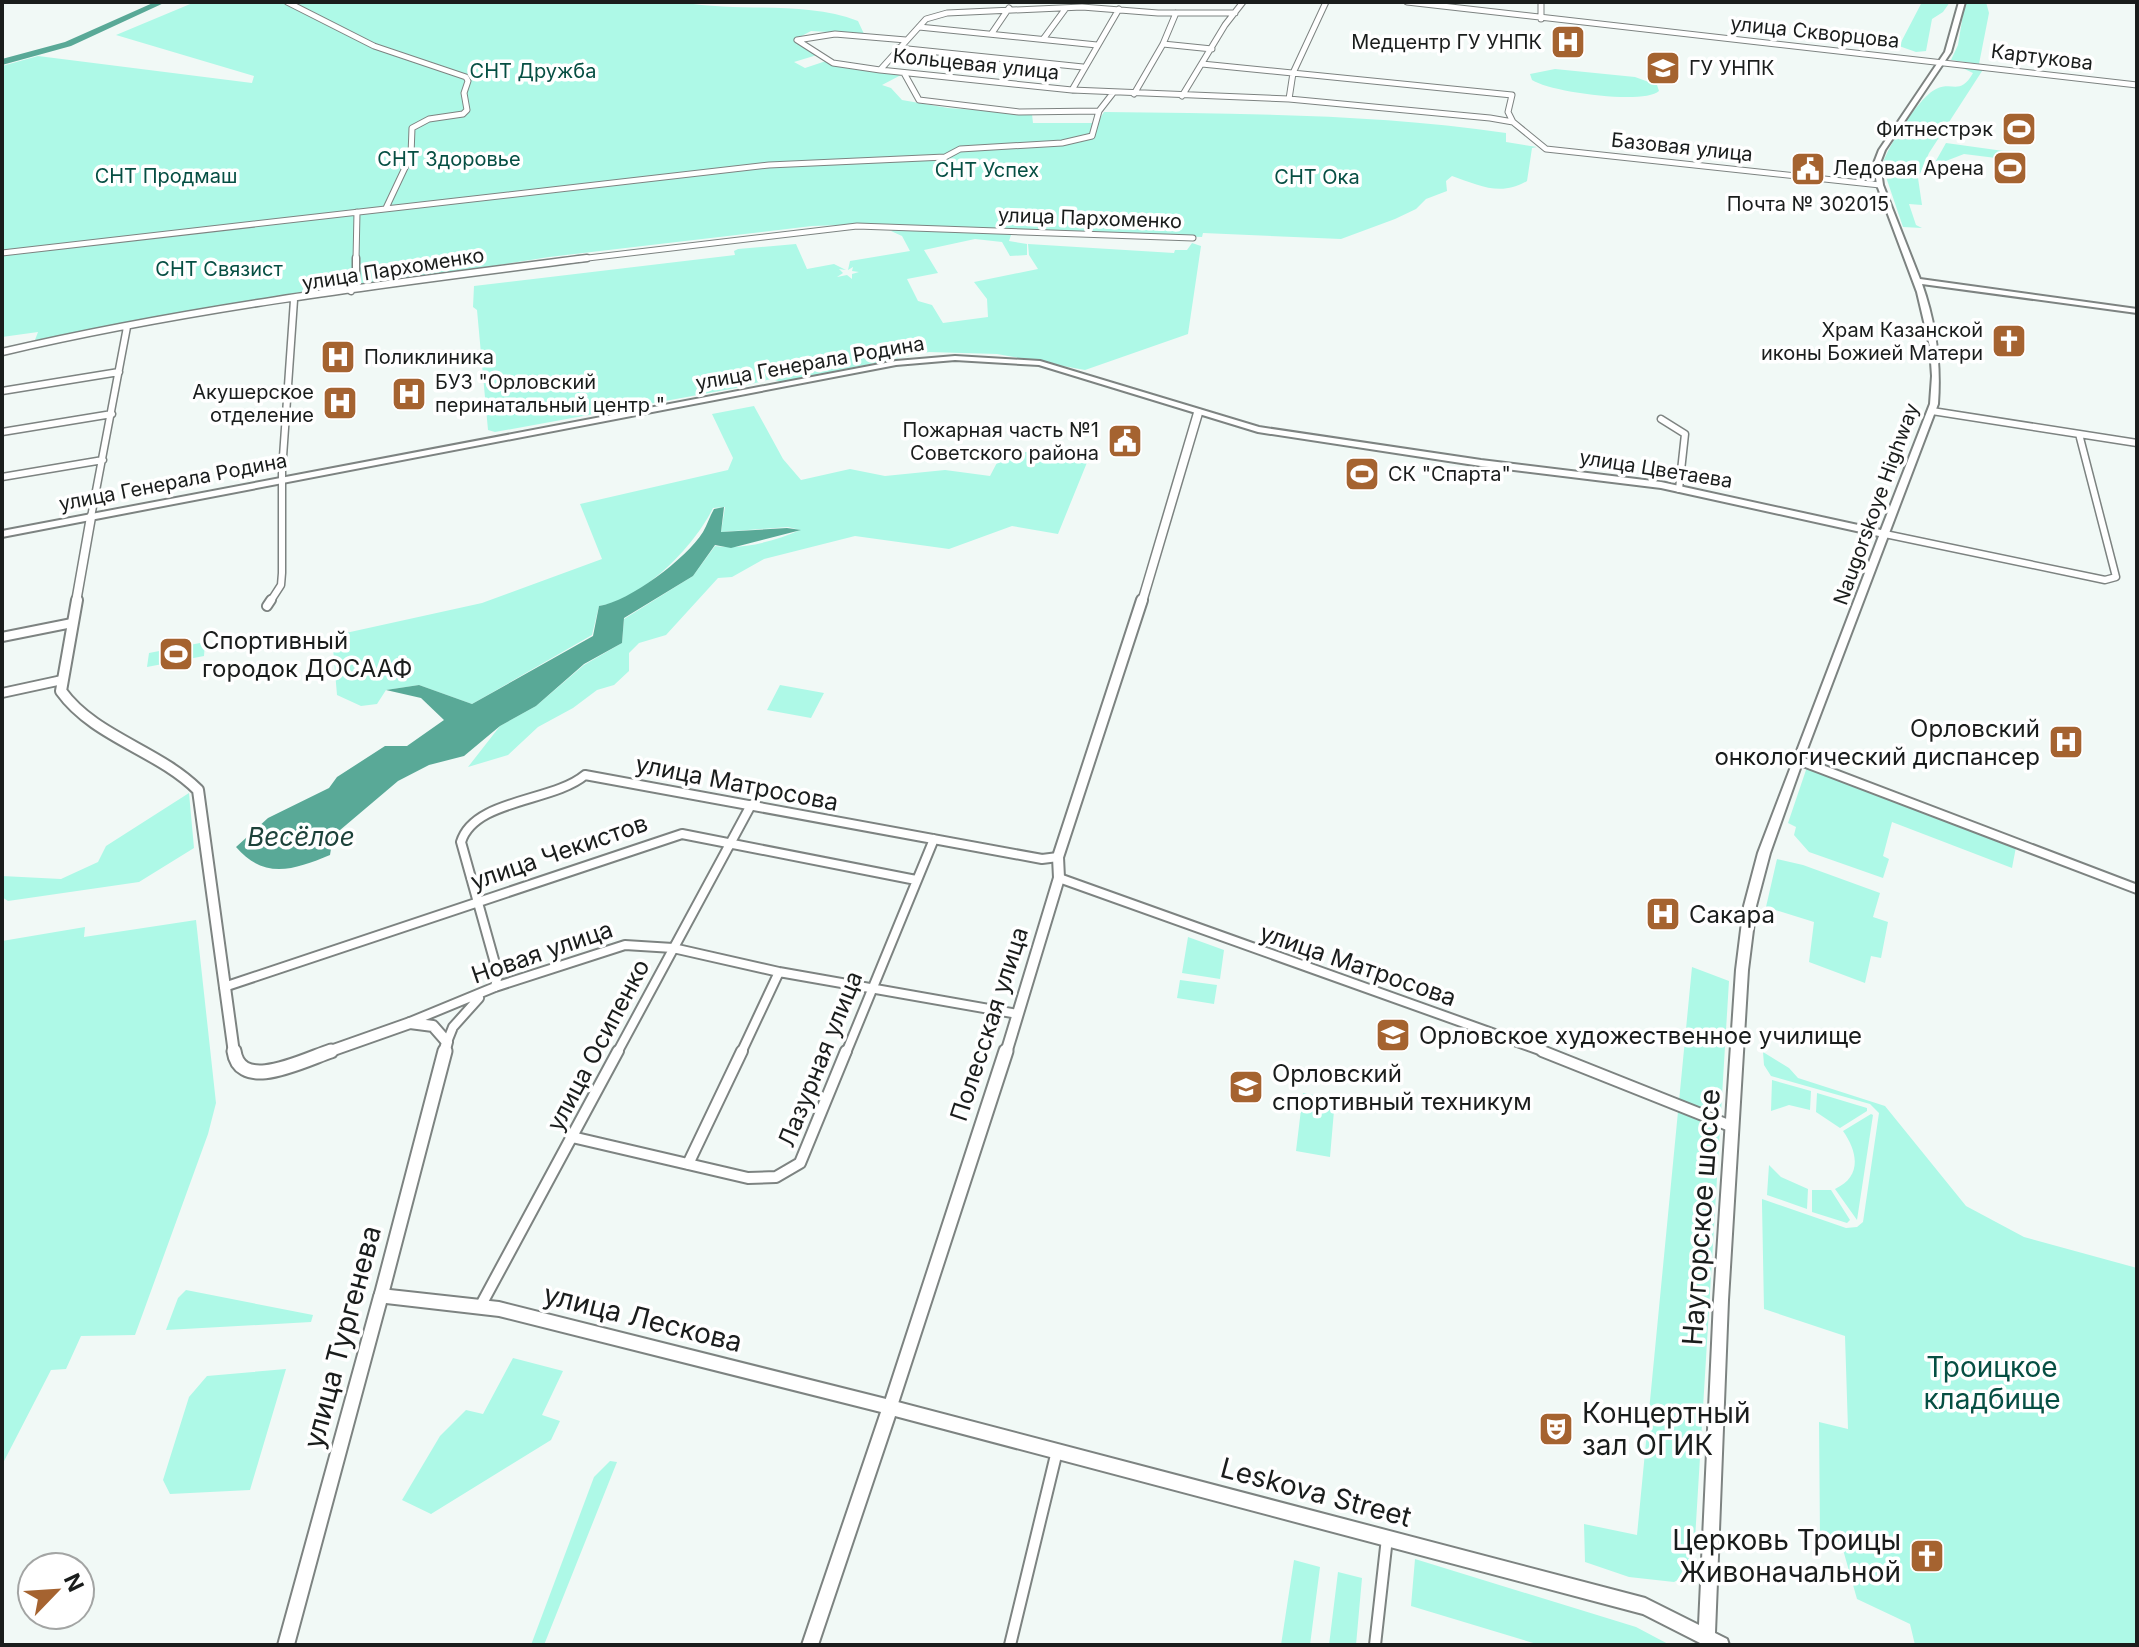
<svg xmlns="http://www.w3.org/2000/svg" width="2139" height="1647" font-family="Inter,sans-serif">
	<rect width="100%" height="100%" fill="#f1f9f6"/>
	<path fill="#aef9e7" d="M195 2H681C739 13 803 0 858 21L864 34 811 31 796 39 817 55 794 62 805 68 826 61 846 68 901 75 882 85 891 88 902 100 948 108 1032 114 1033 123H1097L1104 112C1239 114 1371 113 1506 133V142L1537 147 1532 148 1527 181C1501 197 1478 185 1452 176L1446 181 1447 191 1426 199 1416 209 1395 219 1341 239 1203 233 1202 237 871 224 812 226 549 257 129 323 35 340 38 332 2 337V66L38 56 252 83 254 76 116 35Z
		M1922 2H1950L1943 12 1932 19 1926 51 1916 52 1899 46Z
		M1965 2H1986L1989 13 1979 64 1951 60 1958 45Z
		M1954 64 1984 68 1929 153 1920 174 1887 170 1882 167C1885 150 1919 97 1936 89 1953 81 1960 96 1973 73Z
		M1555 69 1635 77 1657 85 1659 91C1644 105 1550 92 1532 80L1530 74Z
		M1946 143 2018 153 2020 161 1964 154 1933 166Z
		M1888 173 1918 178 1922 205 1909 204 1916 225 1922 228 1903 227 1885 174Z
		M896 229 1012 232 1009 241 1027 244V255L1010 256 1002 242 975 239 924 250 938 273 907 279 918 301 932 305 943 323 988 317 987 299 974 282 1038 269 1029 255 1028 244 1174 253 1175 250H1187L1192 243 1201 246 1188 334 1085 370 997 354 929 352 782 382 771 379 736 388 495 432 488 430 477 310 473 307 474 286 735 255 734 251 738 249 796 244 807 269 834 264 846 270 839 269 843 273 837 277 847 275 852 279V274L859 272 852 271 853 267 848 270 850 261 910 251 902 236 891 231Z
		M754 406 783 459 801 480 850 469 885 476 945 470 990 476 1001 455 1044 450 1088 460 1058 534 1012 526 949 549 855 536 764 559 732 577 718 578 666 635 639 643 629 653V671L614 685 597 690 573 708 538 727 508 755 468 767 500 726 536 706 584 665 622 643 624 619 693 576 715 546C743 550 775 541 800 530L788 527 721 532 725 507 713 508C694 547 643 599 599 606L592 635 472 704 419 685 386 690 377 704 361 706 337 695 332 636 482 603 602 559 580 504 728 470 733 458 712 414Z
		M205 642 204 656 147 667 149 653Z
		M780 685 824 693 811 718 767 710Z
		M1807 767 2016 847 2012 868 1892 822 1883 856 1889 859 1883 878 1809 852 1794 835 1796 827 1788 823Z
		M189 793 194 848 139 882 8 901 2 897V876L61 879 98 862 106 846Z
		M1777 859 1803 865 1880 893 1873 917 1888 922 1881 958 1871 956 1865 983 1809 962 1814 922 1766 907Z
		M196 920 216 1103 208 1134 135 1335 81 1336 66 1369 51 1370 2 1465V941L85 927 84 937Z
		M1188 937 1224 950 1220 979 1182 973Z
		M1692 967 1729 981 1693 1572 1674 1582 1629 1577 1585 1562 1584 1524 1637 1535Z
		M1180 980 1217 985 1214 1004 1177 998Z
		M1763 1052 1789 1068 1798 1078 1885 1106 1966 1206 2024 1237 2137 1268V1645H1915L1910 1624 1857 1599 1840 1539 1835 1547 1820 1538 1819 1422 1848 1429 1845 1336 1764 1309 1762 1204V1199L1846 1228 1857 1227 1863 1222 1879 1113 1870 1104 1771 1076 1764 1065Z
		M1772 1080 1811 1091 1810 1110 1789 1105 1771 1111Z
		M1303 1093 1335 1099 1330 1157 1296 1151Z
		M1817 1093 1867 1108V1111L1840 1128 1816 1112Z
		M1871 1114 1873 1115 1857 1220 1835 1189C1862 1177 1858 1152 1843 1131Z
		M1769 1165 1781 1177 1808 1189 1807 1209 1767 1195Z
		M1812 1190H1831L1850 1220 1847 1223 1812 1212Z
		M186 1290 313 1315 311 1322 166 1330 178 1298Z
		M513 1358 563 1371 542 1415 560 1421 551 1440 431 1514 402 1500 440 1436 466 1410 483 1414Z
		M286 1369 250 1490 170 1494 163 1480 189 1397 207 1376Z
		M610 1461 617 1462 544 1645H531L594 1477Z
		M1415 1559 1636 1627 1670 1645H1540L1411 1606Z
		M1294 1560 1320 1567 1310 1645H1281Z
		M1338 1572 1362 1578 1356 1645H1329Z"/>
	<path fill="#59a997" d="M724 507 721 532 787 528 801 530 731 548 715 545 693 576 624 618 622 643 584 664 536 706 500 726 464 756 429 765 398 781 333 836 330 855C294 870 264 880 236 847L268 818 329 788 337 777 385 746H407L444 720 421 698 386 690 419 685 472 704 593 636 599 606C630 601 686 559 703 532 707 525 710 516 714 509Z"/>
	<g fill="none" stroke-linecap="round" stroke-linejoin="round">
		<path fill="#59a997" fill-rule="evenodd" d="M155 2H166L71 46 2 65V59L65 42Z"/>
		<g stroke="#7d8381" stroke-width="7">
			<path id="minor-far3" d="M287 2 374 46 466 77 468 81 464 93 467 110 463 114 429 119 412 128 411 155 386 208
				M1407 2 2137 85
				M1541 2V19
				M1235 13H1158L1082 7 947 13 926 19 880 70 1072 90 1289 99 1490 118 1513 122 1546 149 1880 185
				M919 27 1097 45
				M992 33 1009 8
				M1044 38 1066 8
				M1163 44 1212 49
				M898 48 1083 67
				M1202 64 1512 95 1508 112 1513 122
				M880 70 833 63 797 40 835 34 906 40
				M904 73 919 100 1019 112 1099 111
				M1072 90 1119 9
				M1134 94 1163 44 1176 13
				M1182 96 1225 25 1243 2
				M1289 99 1293 73 1326 2
				M2 253 769 165 945 157 960 149 1062 143 1092 136 1099 111 1113 93
				M356 260 357 212
				M571 260 857 226 1193 238"/>
		</g>
		<g stroke="#7d8381" stroke-width="9">
			<path id="minor-far2" d="M351 291 356 280V258
				M2 352C194 307 392 283 587 258
				M2 391 119 372
				M1932 411 2137 443
				M1661 419 1685 434 1679 489
				M2 432 112 414
				M2 477 103 460
				M91 517 127 327
				M1885 534 2105 580 2116 577 2079 434
				M270 602 281 585 282 573V471L294 300"/>
		</g>
		<g stroke="#7d8381" stroke-width="12">
			<path id="minor-far1" d="M267 606 271 600
				M2 637 72 623
				M2 693 62 680
				M1798 760 2137 889
				M1059 878 1548 1053
				M224 987 682 834 916 880
				M495 987 498 974 461 842C474 799 553 802 585 775L1042 859 1058 857
				M410 1022 495 987 625 945 673 948 779 972 1018 1014
				M447 1042 453 1027 479 998
				M617 1053 751 805
				M741 1053 779 972
				M846 1053 934 839"/>
		</g>
		<g stroke="#7d8381" stroke-width="14">
			<path id="minor" d="M1542 1051 1733 1127
				M572 1137 748 1178 776 1177 800 1163 846 1051
				M688 1164 742 1051
				M481 1305 618 1051
				M1010 1645 1057 1451
				M1375 1645 1387 1538"/>
		</g>
		<g stroke="#7d8381" stroke-width="11">
			<path id="tertiary-far2" d="M76 602 91 517
				M1142 602 1198 413"/>
		</g>
		<g stroke="#7d8381" stroke-width="14">
			<path id="tertiary-far1" d="M77 600 61 691C94 737 158 750 198 790L234 1053
				M325 1053 410 1023 433 1026 447 1042 444 1053
				M1006 1053 1059 878 1058 857 1142 600"/>
		</g>
		<g stroke="#7d8381" stroke-width="17">
			<path id="tertiary" d="M234 1051C240 1094 306 1059 331 1051
				M381 1296 445 1051
				M890 1407 1006 1051"/>
		</g>
		<g stroke="#7d8381" stroke-width="4">
			<path id="secondary" d="M1959 2H1965L1951 52 1885 150 1880 163 1883 185 1920 279 2137 309V313L1922 284C1936 324 1941 362 1938 404L1803 760 1770 853 1756 906 1748 970 1728 1300 1715 1633 1727 1639 1729 1645H1704L1643 1614 895 1416 818 1645H802L881 1412 499 1316 386 1303 294 1645H278L374 1296 376 1291 381 1289 499 1302 890 1400 1645 1598 1699 1625 1714 1300 1736 970 1744 906 1758 853 1879 536 1661 488 1481 466 1258 432 1039 365 955 360 896 365 2 537V531L896 361 955 356 1040 361 1259 427 1481 460 1661 482 1881 530 1930 404 1932 376 1930 347 1917 292 1877 185 1874 163 1879 150 1945 52Z"/>
		</g>
		<use href="#minor-far3" stroke="#fff" stroke-width="5"/>
		<use href="#minor-far2" stroke="#fff" stroke-width="6"/>
		<use href="#minor-far1" stroke="#fff" stroke-width="8"/>
		<use href="#minor" stroke="#fff" stroke-width="10"/>
		<use href="#tertiary-far2" stroke="#fff" stroke-width="8"/>
		<use href="#tertiary-far1" stroke="#fff" stroke-width="10"/>
		<use href="#tertiary" stroke="#fff" stroke-width="13"/>
		<use href="#secondary" fill="#fff" fill-rule="evenodd"/>
	</g>
	<defs>
		<g id="hospital-square" transform="scale(1.8)"><rect x="-9" y="-9" width="18" height="18" rx="4" fill="#a56330" stroke="#fff"/><path d="M-5-5h3v3.5h4V-5h3V5h-3V1.5h-4V5h-3Z" fill="#fff"/></g>
		<g id="university-square" transform="scale(1.8)"><rect x="-9" y="-9" width="18" height="18" rx="4" fill="#a56330" stroke="#fff"/><path d="M0-5L7-2L0 1L-7-2ZM-4 1L0 2.5L4 1V4Q0 6-4 4Z" fill="#fff"/></g>
		<g id="stadium-square" transform="scale(1.8)"><rect x="-9" y="-9" width="18" height="18" rx="4" fill="#a56330" stroke="#fff"/><path d="M0-5a6.5 5 0 1 0 0 10a6.5 5 0 1 0 0-10ZM-3.5-1.8h7v3.6h-7Z" fill="#fff"/></g>
		<g id="civic-square" transform="scale(1.8)"><rect x="-9" y="-9" width="18" height="18" rx="4" fill="#a56330" stroke="#fff"/><path d="M-.6-6.5H3V-4.5H.6V-3L4-1V1h2V6H-6V1h2V-1L-.6-3ZM-1.2 2.5V6h2.4V2.5Z" fill="#fff"/></g>
		<g id="church-square" transform="scale(1.8)"><rect x="-9" y="-9" width="18" height="18" rx="4" fill="#a56330" stroke="#fff"/><path d="M-1.2-6h2.4v3.5h3.3v2.4h-3.3V6h-2.4V-.1h-3.3v-2.4h3.3Z" fill="#fff"/></g>
		<g id="theatre-square" transform="scale(1.8)"><rect x="-9" y="-9" width="18" height="18" rx="4" fill="#a56330" stroke="#fff"/><path d="M-5-5.5Q0-4 5-5.5V0Q5 5 0 6Q-5 5-5 0ZM-3.3-2.5H-1v1.5H-3.3ZM1-2.5H3.3v1.5H1ZM-2.8 1Q0 5.5 2.8 1Z" fill="#fff"/></g>
	</defs>
	<g fill-rule="evenodd">
		<use href="#hospital-square" x="1568" y="42"/>
		<use href="#university-square" x="1663" y="68"/>
		<use href="#stadium-square" x="2019" y="129"/>
		<use href="#stadium-square" x="2010" y="168"/>
		<use href="#civic-square" x="1808" y="169"/>
		<use href="#church-square" x="2009" y="341"/>
		<use href="#hospital-square" x="338" y="357"/>
		<use href="#hospital-square" x="409" y="394"/>
		<use href="#hospital-square" x="340" y="403"/>
		<use href="#civic-square" x="1125" y="441"/>
		<use href="#stadium-square" x="1362" y="474"/>
		<use href="#stadium-square" x="176" y="654"/>
		<use href="#hospital-square" x="2066" y="742"/>
		<use href="#hospital-square" x="1663" y="914"/>
		<use href="#university-square" x="1393" y="1035"/>
		<use href="#university-square" x="1246" y="1087"/>
		<use href="#theatre-square" x="1556" y="1429"/>
		<use href="#church-square" x="1927" y="1556"/>
	</g>
	<g text-anchor="middle" dominant-baseline="central" stroke-width="7" stroke-linejoin="round" paint-order="stroke">
		<g font-size="20" fill="#1a1d1c" stroke="#fff">
			<text transform="translate(1815 32) rotate(6)">улица Скворцова</text>
			<text transform="translate(2042 57) rotate(7)">Картукова</text>
			<text transform="translate(976 64) rotate(6)">Кольцевая улица</text>
			<text transform="translate(1682 147) rotate(6)">Базовая улица</text>
			<text transform="translate(1090 218) rotate(2)">улица Пархоменко</text>
			<text transform="translate(393 269) rotate(-9)">улица Пархоменко</text>
			<text transform="translate(810 363) rotate(-10)">улица Генерала Родина</text>
			<text transform="translate(1656 469) rotate(9)">улица Цветаева</text>
			<text transform="translate(173 482) rotate(-11)">улица Генерала Родина</text>
			<text transform="translate(1876 504) rotate(-70)">Naugorskoye Highway</text>
		</g>
		<g font-size="20" fill="#1a1d1c" stroke="#fff" text-anchor="end">
			<text x="1542" y="42">Медцентр ГУ УНПК</text>
			<text x="1689" y="68" text-anchor="start">ГУ УНПК</text>
			<text x="1993" y="129">Фитнестрэк</text>
			<text x="1984" y="168">Ледовая Арена</text>
			<text x="1808" y="204" text-anchor="middle">Почта № 302015</text>
			<text x="1983" y="330">Храм Казанской<tspan x="1983" dy="23">иконы Божией Матери</tspan></text>
			<text x="364" y="357" text-anchor="start">Поликлиника</text>
			<text x="435" y="382" text-anchor="start">БУЗ "Орловский<tspan x="435" dy="23">перинатальный центр "</tspan></text>
			<text x="314" y="392">Акушерское<tspan x="314" dy="23">отделение</tspan></text>
			<text x="1099" y="430">Пожарная часть №1<tspan x="1099" dy="23">Советского района</tspan></text>
			<text x="1388" y="474" text-anchor="start">СК "Спарта"</text>
		</g>
		<g font-size="20" fill="#064f43" stroke="#fff">
			<text x="533" y="71">СНТ Дружба</text>
			<text x="449" y="159">СНТ Здоровье</text>
			<text x="987" y="170">СНТ Успех</text>
			<text x="166" y="176">СНТ Продмаш</text>
			<text x="1317" y="177">СНТ Ока</text>
			<text x="219" y="269">СНТ Связист</text>
		</g>
		<g font-size="24" fill="#1a1d1c" stroke="#fff" text-anchor="start">
			<text x="202" y="640">Спортивный<tspan x="202" dy="28">городок ДОСААФ</tspan></text>
			<text x="2040" y="728" text-anchor="end">Орловский<tspan x="2040" dy="28">онкологический диспансер</tspan></text>
			<text x="1689" y="914">Сакара</text>
			<text x="1419" y="1035">Орловское художественное училище</text>
			<text x="1272" y="1073">Орловский<tspan x="1272" dy="28">спортивный техникум</tspan></text>
		</g>
		<g font-size="24" fill="#1a1d1c" stroke="#fff">
			<text transform="translate(737 783) rotate(11)">улица Матросова</text>
			<text transform="translate(559 852) rotate(-19)">улица Чекистов</text>
			<text transform="translate(542 952) rotate(-19)">Новая улица</text>
			<text transform="translate(1358 965) rotate(19)">улица Матросова</text>
			<text transform="translate(989 1024) rotate(-72)">Полесская улица</text>
			<text transform="translate(598 1045) rotate(-62)">улица Осипенко</text>
			<text transform="translate(820 1059) rotate(-68)">Лазурная улица</text>
		</g>
		<g font-size="26" font-style="italic" fill="#1d423a" stroke="#fff">
			<text x="301" y="836">Весёлое</text>
		</g>
		<g font-size="28" fill="#1a1d1c" stroke="#fff">
			<text transform="translate(1701 1217) rotate(-86)">Наугорское шоссе</text>
			<text transform="translate(643 1318) rotate(14)">улица Лескова</text>
			<text transform="translate(342 1337) rotate(-75)">улица Тургенева</text>
			<text transform="translate(1316 1492) rotate(15)">Leskova Street</text>
		</g>
		<g font-size="28" fill="#064f43" stroke="#fff">
			<text x="1992" y="1367">Троицкое<tspan x="1992" dy="32">кладбище</tspan></text>
		</g>
		<g font-size="28" fill="#1a1d1c" stroke="#fff" text-anchor="start">
			<text x="1582" y="1413">Концертный<tspan x="1582" dy="32">зал ОГИК</tspan></text>
			<text x="1901" y="1540" text-anchor="end">Церковь Троицы<tspan x="1901" dy="32">Живоначальной</tspan></text>
		</g>
	</g>
	<rect width="2139" height="1647" fill="none" stroke="#1a1d1c" stroke-width="8"/>
	<g transform="translate(56 1591) rotate(65)"><circle r="38" fill="#ffffff" stroke="#a3a5a4" stroke-width="2"/>
	<path d="M0-6L14 30L0 20L-14 30Z" fill="#a56330"/>
	<text y="-12" font-size="22" font-weight="bold" text-anchor="middle" fill="#1a1d1c">N</text>
	</g>
</svg>
